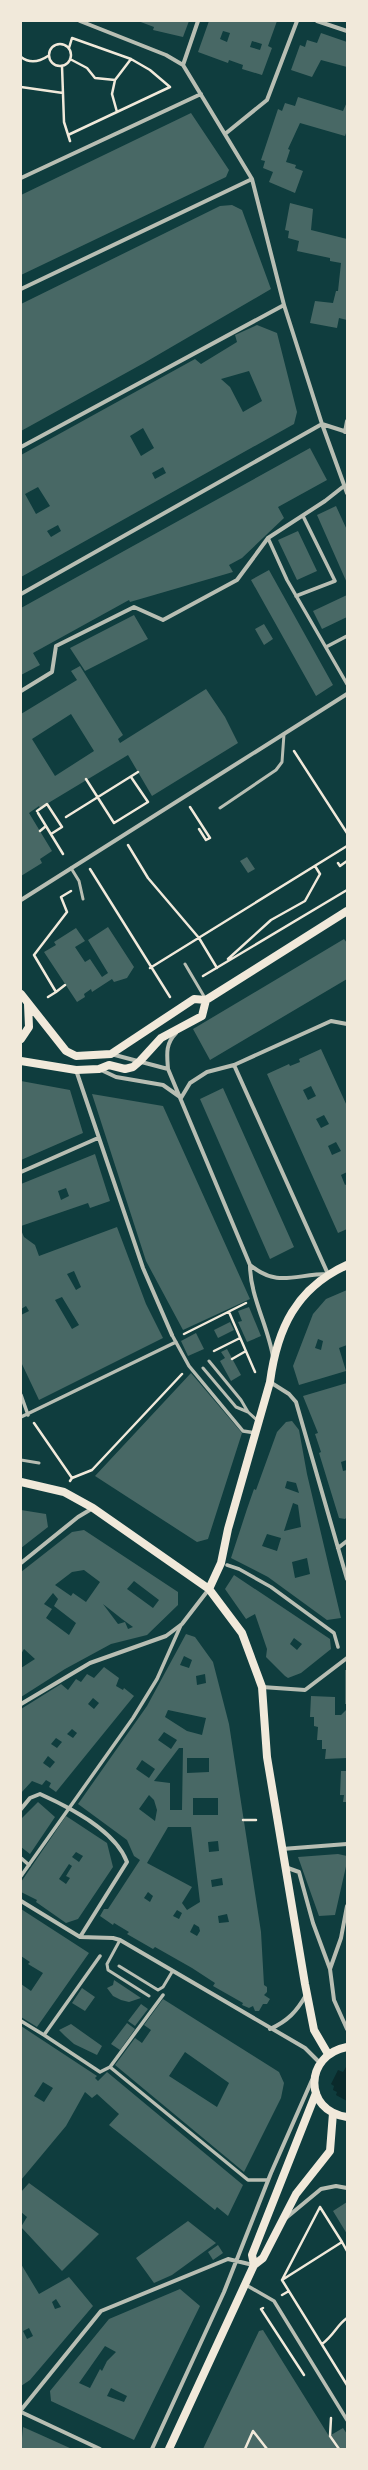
<svg xmlns="http://www.w3.org/2000/svg" width="368" height="2470" font-family="Georgia,serif">
	<rect width="100%" height="100%" fill="#0f3d3e"/>
	<path fill="#0a2a2b" d="M346 2067 347 2068V2101L336 2095 337 2092 333 2090 334 2086 331 2084 338 2070 343 2072Z"/>
	<path fill="#486865" fill-rule="evenodd" d="M138 21H189L183 37 153 30 154 27Z
		M209 21H277L268 46 272 48 262 75 242 69 243 65 229 60 228 63 198 52ZM223 31 230 33 227 42 220 39ZM252 41 262 44 260 50 250 47Z
		M321 33 347 42V67L321 60 312 77 291 70 300 45 305 47 307 40 317 43Z
		M298 97 343 111 347 102V130L345 136 300 123 288 149 290 150 286 162 296 165 295 168 303 171 295 193 269 182 273 172 263 168 265 161 261 160 278 109 282 111 285 103 295 106Z
		M191 113 229 170 226 177 21 275V195Z
		M290 203 313 209 311 230 347 239V320L339 318 337 328 310 323 315 301 333 303 336 291H338L341 263 330 261V258L297 251 299 241 288 238 289 231 285 230Z
		M232 205 242 210 271 289 144 363 21 431V304L220 206Z
		M257 325 277 333 297 412 294 424 21 577V455L195 359 201 364 237 342 235 335ZM249 371 262 401 243 412 230 387 221 379ZM143 428 154 448 141 456 130 436ZM163 467 166 473 155 479 152 473ZM38 487 50 506 36 514 25 494ZM58 525 61 531 51 537 47 531Z
		M310 448 327 480 278 507 284 518 242 558 229 565 233 572 130 602 129 600 33 653 40 665 21 675V608Z
		M336 506 347 530V583L317 515Z
		M298 531 317 571 297 580 278 540Z
		M269 570 333 685 316 696 251 580Z
		M347 595V617L322 629 313 611Z
		M134 615 148 639 85 671 70 648Z
		M264 624 273 639 264 645 255 629Z
		M80 666 123 735 118 739 120 743 206 689 225 717 238 743 152 796 128 755 40 808 39 806 29 813 52 851 40 859 42 863 21 876V714L77 680 71 671ZM71 714 94 751 55 776 32 739Z
		M247 857 255 869 248 873 240 861Z
		M108 927 134 967 127 978 114 982 112 979 92 992 91 989 84 994 85 997 77 1002 44 952 56 945 54 942 76 928 85 941 75 947 85 962 90 959 102 977 108 973 88 940Z
		M344 939 347 943V979L210 1060 193 1029Z
		M321 1049 347 1106V1172L341 1175 345 1185 347 1184V1229L338 1233 267 1074 289 1064 290 1066 300 1062 299 1059ZM311 1086 316 1096 308 1100 303 1090ZM324 1115 329 1124 321 1128 316 1119ZM336 1142 341 1151 332 1155 328 1146Z
		M21 1081 70 1090 83 1133 21 1160Z
		M223 1088 294 1247 270 1259 200 1099Z
		M92 1094 163 1106 250 1299 183 1330 146 1261Z
		M95 1154 110 1201 90 1208 88 1203 21 1226V1184ZM66 1188 69 1196 61 1200 58 1191Z
		M117 1227 146 1304 163 1338 39 1400 21 1362V1315L29 1311 26 1306 21 1309V1230L24 1237 35 1245 39 1256ZM74 1271 81 1287 76 1290 67 1274ZM62 1297 79 1325 72 1329 55 1300Z
		M347 1290V1345L339 1348 346 1371 299 1385 293 1366 313 1314 326 1299ZM318 1339 323 1341 321 1350 315 1348Z
		M249 1307 261 1336 247 1342 238 1322 242 1321 238 1311Z
		M230 1322 234 1330 218 1338 214 1330Z
		M196 1333 204 1349 188 1356 181 1341Z
		M227 1349 241 1375 231 1381 220 1361 225 1358 221 1352Z
		M191 1373 242 1433 208 1539 197 1542 95 1476Z
		M347 1383V1460L341 1462 343 1471 347 1470V1517L345 1519 339 1518 319 1453 321 1452 315 1434 318 1433 303 1396Z
		M292 1421 299 1430 307 1474 341 1618 327 1620 268 1577 231 1558 247 1509 254 1489 256 1490 277 1432 286 1422ZM287 1481 296 1483 299 1493 285 1488ZM293 1503 298 1505 301 1527 284 1531ZM267 1534 281 1538 277 1551 262 1546ZM307 1558 310 1574 295 1578 292 1562Z
		M21 1510 46 1514 48 1527 21 1548Z
		M84 1530 178 1592V1605L147 1635 111 1644 65 1669 21 1697V1668L35 1659 24 1649 21 1654V1572L72 1532ZM84 1570 100 1582 86 1602 73 1593 71 1596 55 1585 72 1572ZM134 1581 159 1600 153 1608 127 1589ZM53 1593 58 1599 54 1606 76 1623 69 1635 46 1618 52 1609 44 1604ZM103 1604 122 1619 133 1627 128 1629 125 1622 118 1624Z
		M234 1575 330 1639 331 1649 301 1673 288 1678 285 1676 266 1657 267 1649 255 1614 246 1619 225 1589ZM294 1638 302 1644 297 1650 290 1644Z
		M186 1634 195 1637 213 1662 229 1724 261 1932 264 1985 267 1987V1992L264 1995 270 1999 267 2004H263L259 2011H255L253 2006 249 2008 242 2005 243 2003 213 1986 215 1983 192 1968 155 1947 153 1949 127 1934 129 1932 114 1923 113 1925 100 1916 104 1909H108L140 1860 134 1856 127 1840 78 1804 147 1706ZM184 1656 192 1660 189 1668 180 1665ZM205 1674 206 1683 197 1685 196 1676ZM168 1710 206 1718 202 1735 187 1731 165 1717ZM164 1732 177 1740 171 1749 158 1740ZM179 1748H183L182 1810H170V1783L154 1781ZM187 1758H209V1772L187 1773ZM142 1760 155 1769 149 1778 136 1769ZM149 1795 154 1800 157 1810 155 1821 139 1809ZM193 1798H218V1815H193ZM168 1827H191L200 1902 187 1910 182 1903 192 1887 147 1863ZM218 1841 219 1851 209 1852 208 1842ZM222 1878 223 1885 212 1887 211 1880ZM148 1892 153 1896 150 1902 144 1898ZM177 1910 182 1913 179 1919 173 1916ZM227 1914 229 1922 219 1923 218 1916ZM194 1924 199 1927 200 1931 197 1936 190 1932Z
		M104 1667 119 1678 116 1686 123 1690 124 1688 134 1696 56 1792 49 1787 51 1783 46 1780 42 1785 32 1781 21 1793V1709L61 1684 68 1690 76 1679 81 1682 87 1674 94 1678ZM93 1698 99 1703 94 1709 88 1704ZM72 1729 77 1733 73 1738 67 1734ZM56 1738 62 1742 57 1748 51 1744ZM48 1756 55 1762 50 1768 43 1763Z
		M345 1670H347V1704H345Z
		M311 1696 335 1697V1715H341L347 1709V1758L325 1759 326 1749H322V1740H317L318 1727 314 1726V1717H310Z
		M341 1771H347V1802H343L344 1795H340Z
		M38 1802 55 1817 30 1854 21 1847V1819Z
		M66 1816 107 1843 113 1867 78 1919 66 1923 36 1902 37 1900 21 1892V1882ZM76 1852 83 1856 79 1862 72 1857ZM69 1864 72 1866 66 1876 70 1878 66 1884 59 1879Z
		M338 1854 347 1856V1862L335 1915 319 1916 298 1857Z
		M21 1909 89 1953 37 2027 21 2017V1984L31 1991 43 1973 28 1964 30 1962 21 1956Z
		M114 1980 141 1998 129 2002 121 2000 113 1996 107 1988 113 1985Z
		M82 1988 95 1997 85 2011 72 2003Z
		M163 1999 279 2072 284 2083 281 2098 244 2172 115 2065 135 2038 142 2043 151 2030 144 2025ZM185 2052 229 2083 217 2107 169 2076Z
		M141 2004 148 2009 135 2026 128 2021Z
		M127 2023 135 2029 120 2050 111 2044Z
		M71 2024 102 2046 97 2055 74 2044 65 2036 59 2030Z
		M21 2026 97 2076 95 2078 98 2081 107 2072 243 2185 228 2216 217 2207 215 2210 109 2125 119 2114 97 2094 92 2098 85 2092 66 2126 21 2180ZM43 2082 53 2088 44 2102 34 2096Z
		M29 2183 99 2234 62 2271 21 2227 27 2217 21 2212V2192Z
		M347 2202V2234L333 2211Z
		M188 2221 216 2243 172 2275 154 2283 136 2258Z
		M218 2245 223 2253 213 2260 208 2252Z
		M21 2264 39 2294 69 2277 93 2306 30 2380 21 2386ZM56 2299 61 2307 55 2309 52 2302ZM29 2328 33 2336 27 2339 23 2331Z
		M180 2289 200 2306 134 2440 51 2401 50 2391 109 2319ZM105 2346 116 2352 107 2361 102 2371 100 2369 90 2388 79 2383ZM111 2388 127 2396 124 2402 107 2396Z
		M263 2330 337 2449H203L259 2331Z
		M23 2427 41 2435 72 2449H21Z
		M343 2428 347 2434V2449H340L331 2435Z"/>
	<g fill="none" stroke-linecap="round" stroke-linejoin="round">
		<path stroke="#f1e9da" stroke-width="2.5" d="M49 55a11 11 0 1 1 22 0a11 11 0 1 1-22 0Z
			M69 48 72 38 131 59
			M21 57C30 64 39 62 48 56
			M70 59 87 68 95 78 115 80 112 94 117 112
			M62 66 64 122 70 141
			M21 87 63 93
			M68 135 170 87 150 70 131 59 115 80
			M294 751 347 833
			M86 779 114 823 148 802 131 777
			M190 807 210 838 206 840 199 829
			M37 811 47 804 62 827 51 834
			M38 813 63 854
			M66 817 138 772
			M40 831 46 826
			M128 845 148 878 199 938 217 968
			M338 863 340 866 347 861
			M90 869 170 997
			M228 959 271 920 305 901 320 874 315 866
			M150 968 347 846
			M203 976 347 890
			M65 985 56 992 34 955 67 912 61 897 71 891
			M48 997 56 992
			M229 1312 255 1372
			M184 1334 246 1303
			M214 1351 240 1338
			M232 1359 246 1351
			M34 1423 72 1478
			M70 1481 72 1478 92 1470 182 1374
			M243 1820H256
			M320 2207 342 2242
			M282 2280 347 2385
			M282 2280 320 2207
			M282 2280 342 2242 347 2251
			M282 2295 289 2291
			M263 2308 261 2309 304 2375
			M322 2344C334 2335 337 2325 347 2318
			M331 2418 330 2436 339 2449
			M245 2449 253 2431 267 2449"/>
		<path stroke="#b8beb3" stroke-width="3" d="M220 808 276 770 282 762 284 734
			M71 868 79 881 83 899
			M185 964 205 998
			M209 1361 241 1400 248 1412 258 1421
			M203 1368 236 1407 248 1412
			M21 1460 39 1463
			M120 1940 107 1964 108 1970 149 1996
			M119 1966 158 1990 163 1987 172 1972"/>
		<path stroke="#b8beb3" stroke-width="3.5" d="M268 538 287 580 347 684
			M296 596 335 581 303 516
			M326 647 347 636
			M172 1335 189 1366 243 1431 256 1433
			M21 1395 28 1415
			M21 1417 176 1342
			M227 1565 239 1569 271 1587 334 1633 338 1647
			M21 1858 29 1865
			M21 1876 133 1718 157 1679 181 1625
			M21 2021 44 2035 100 1956
			M44 2035 100 2072 110 2067 163 1995
			M110 2067 248 2180H268
			M246 2285 274 2301 347 2420"/>
		<path stroke="#b8beb3" stroke-width="4" d="M80 21 166 55 183 65 252 179 284 305 322 424 347 493
			M317 21 347 31
			M183 65 198 21
			M225 134 267 100 297 21
			M21 178 201 94
			M21 289 252 179
			M345 432 347 421
			M21 447 284 305
			M21 594 322 424 347 432
			M21 691 52 672 56 646 134 607 163 620 237 580 268 538 325 501 344 486
			M21 900 347 694
			M176 1033C165 1044 167 1055 168 1069L250 1265C250 1296 268 1326 273 1357
			M111 1054 168 1069
			M234 1065 328 1274C295 1274 278 1288 250 1265
			M99 1069 116 1077 163 1085 180 1097
			M76 1070 143 1268 172 1335
			M181 1098 190 1083 207 1072 234 1065 331 1021 347 1024
			M21 1172 98 1138
			M270 1382 289 1394 296 1402 347 1579
			M338 1548 347 1541
			M21 1563 78 1517 93 1508
			M262 1687 305 1690 347 1658
			M21 1704 90 1663 166 1636 182 1624 209 1589
			M21 1809 30 1798 40 1794C69 1807 115 1830 127 1862L80 1937
			M282 1849 347 1844
			M285 1867 299 1872 313 1923 330 1969 334 2000 347 2029
			M21 1901 80 1937 113 1938 120 1940 305 2048 320 2063
			M330 1969 341 1938 347 1906
			M270 2029C288 2021 297 2011 306 1995
			M286 2218 321 2189 336 2186 347 2188
			M21 2410 101 2311 228 2259 253 2265
			M21 2412 100 2449
			M152 2449 224 2292 271 2173 312 2080"/>
		<path stroke="#f1e9da" stroke-width="8" d="M21 994 66 1051 76 1056 111 1054 194 999 206 1000 347 911
			M21 1039 29 1027 28 1004
			M21 1061 76 1070 99 1069 109 1065 125 1069 133 1067 140 1061 161 1038 202 1016 206 1000
			M21 1482 64 1492 93 1508 209 1589 242 1633 262 1687 267 1757 305 1984 314 2030 328 2054
			M209 1589 221 1563 228 1529 270 1382C277 1329 296 1288 347 1265
			M347 2047C304 2055 303 2111 347 2117
			M254 2265 252 2255 316 2093
			M169 2449 254 2265 263 2258 296 2194 330 2151 333 2113"/>
	</g>
	<rect width="368" height="2470" fill="none" stroke="#f1e9da" stroke-width="44"/>
</svg>
